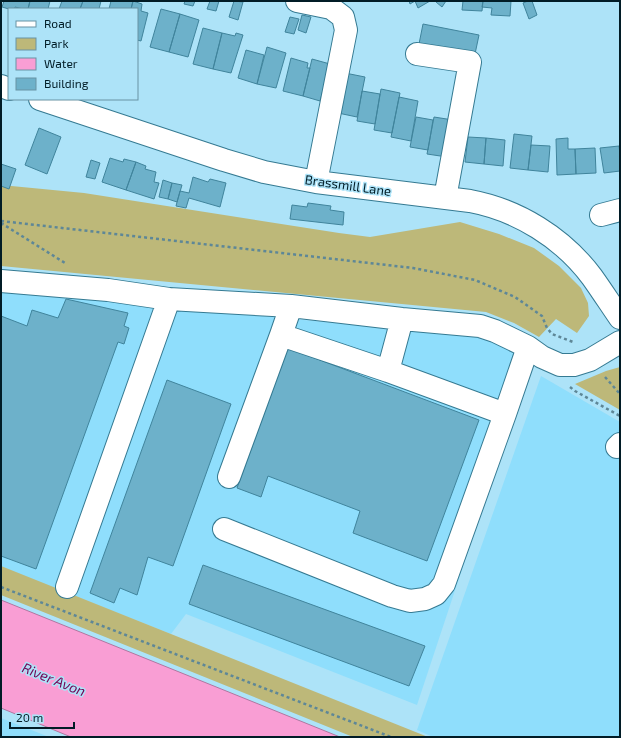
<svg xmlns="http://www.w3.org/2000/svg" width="621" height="738" font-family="'Exo 2',sans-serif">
	<rect width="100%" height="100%" fill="#ade3f8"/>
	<path fill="#8fdefc" d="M1 291 490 338 530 364 417 705 186 614 171 634 1 567Z
		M541 376 620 422V737H433L417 730Z
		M1 718 49 737H1Z"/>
	<path fill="#bdb879" d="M1 185 84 193 339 233 370 237 460 222 499 234 534 248 559 266 581 288 588 303 589 316 577 333 556 319 539 337 514 323 486 312 1 266Z
		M620 367V410L575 384 606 371Z
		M1 566 428 737H353L1 595Z"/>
	<path fill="#f99ed4" stroke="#af77a0" d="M1 600 340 737H71L1 708Z"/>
	<path fill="#6db1ca" stroke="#40849c" d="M4 1H30L28 9H23L15 7V9H9L2 7Z
		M30 1H50L48 9H28Z
		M62 1H83L80 9H59Z
		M83 1H101L99 9H80Z
		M111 1H133L131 9H109Z
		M133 1 142 4 141 11 148 13 141 41 137 40V9H131Z
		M185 1H195L193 6 184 4Z
		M210 1H219L216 11 207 9Z
		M234 1 243 2 238 20 229 17Z
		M409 1H430L418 8 415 1 410 4Z
		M437 1H446L442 7 436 2Z
		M463 1H483L482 11 462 10Z
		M483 1H511L510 16 491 15 492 8 482 7Z
		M528 1H532L537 15 529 19 523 3Z
		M161 9 180 14 169 52 150 47Z
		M180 14 199 20 188 57 169 52Z
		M302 15 311 17 306 33 298 30Z
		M290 17 299 19 294 34 285 32Z
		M423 24 479 35 475 54 419 44Z
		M203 28 222 33 213 69 193 64Z
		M222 33 235 36 236 33 243 35 231 73 213 69Z
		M267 47 286 53 276 88 257 84Z
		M246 50 264 55 257 84 238 78Z
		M291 58 308 63 307 68H310L303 96 283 91Z
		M312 59 330 64 320 101 303 96Z
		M345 73 365 77 357 117 338 113Z
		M381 89 400 93 392 133 374 130Z
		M362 91 380 94 375 124 357 121Z
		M399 97 418 101 411 141 391 137Z
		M416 117 433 120 428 150 410 147Z
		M434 117 453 120 447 157 427 154Z
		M39 128 61 137 47 174 25 165Z
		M514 134 532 136 528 170 510 168Z
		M468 137 486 138 484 164 465 162Z
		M486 138 505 140 503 166 484 164Z
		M568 138V149H575L576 174 557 175 556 139Z
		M531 145 550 146 548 172 528 170Z
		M619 146 620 154V171L604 173 600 148Z
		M595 148 596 173 576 174 575 149Z
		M110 158 123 162 124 159 136 162 126 190 102 182Z
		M91 160 100 163 95 179 86 177Z
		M136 162 146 166 145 169 156 172 154 182 159 183 154 199 126 190Z
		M1 164 16 169 9 189 1 186Z
		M193 177 208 182 210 179 226 183 220 207 189 198 186 208 176 206 180 191 189 193Z
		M163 180 172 183 168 199 159 197Z
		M172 183 182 185 177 202 168 199Z
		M308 203 331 206 330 210 344 212 343 225 290 219 292 205 307 207Z
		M66 299 128 313 124 326 129 328 124 344 118 342 36 569 1 556V316L27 326 32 310 58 318Z
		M288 348 479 420 427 561 353 533 360 511 268 476 261 497 237 488Z
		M167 380 231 404 173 566 148 557 137 595 120 588 114 603 90 593Z
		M203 565 425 646 409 686 189 604Z"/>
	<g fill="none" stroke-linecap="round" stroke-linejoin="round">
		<g stroke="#357a92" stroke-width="24">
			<path id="minor" d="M297 1 331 8 343 17 346 30 316 182
				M417 54 470 62 445 198
				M1 86 9 89
				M40 99 224 160 264 172 316 182 470 201C518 210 563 238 592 277 602 291 611 305 620 318
				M601 215 620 210
				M1 281 108 290 169 299 291 306 402 319 480 326 495 331 528 347 542 357 560 365H574L590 360 620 342
				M291 306 281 335 388 371 505 414
				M388 371 402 319
				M617 447 620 444
				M229 477 281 335
				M224 529 392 596 410 601 425 599 436 594 444 584 505 414 528 347
				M67 587 169 299"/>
		</g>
		<path stroke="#5e8797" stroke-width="2.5" stroke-dasharray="3 3" stroke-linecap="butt" d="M1 221 413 268 475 280 515 297 542 316 547 328 552 334 573 342
			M1 223 65 263
			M605 377 620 394
			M570 387 575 391 620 416
			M1 587 391 737"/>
		<use href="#minor" stroke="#fff" stroke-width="22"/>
	</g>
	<g text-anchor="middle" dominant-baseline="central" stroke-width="3" stroke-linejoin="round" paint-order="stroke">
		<g font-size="13" fill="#011c26" stroke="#ade3f8">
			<text transform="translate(348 185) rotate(8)">Brassmill Lane</text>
		</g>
		<g font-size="14" font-style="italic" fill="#730555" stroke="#ade3f8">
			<text transform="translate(54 679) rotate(22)">River Avon</text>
		</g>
	</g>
	<rect width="621" height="738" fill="none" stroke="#011c26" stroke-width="4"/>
	<rect x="8" y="8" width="130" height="92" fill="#ade3f8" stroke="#6893a4"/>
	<rect x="16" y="21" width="20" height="6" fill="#ffffff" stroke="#6893a4"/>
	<text x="44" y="28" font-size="12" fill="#011c26">Road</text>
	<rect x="16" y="38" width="20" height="12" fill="#bdb879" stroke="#6893a4"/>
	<text x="44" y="48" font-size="12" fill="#011c26">Park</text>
	<rect x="16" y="58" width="20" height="12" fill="#f99ed4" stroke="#6893a4"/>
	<text x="44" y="68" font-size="12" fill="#011c26">Water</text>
	<rect x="16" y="78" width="20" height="12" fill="#6db1ca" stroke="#6893a4"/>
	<text x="44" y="88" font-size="12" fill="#011c26">Building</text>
	<path d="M10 722v6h64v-6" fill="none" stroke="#011c26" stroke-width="2"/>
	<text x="16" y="722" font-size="12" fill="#011c26" stroke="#ade3f8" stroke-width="3" paint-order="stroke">20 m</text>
</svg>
